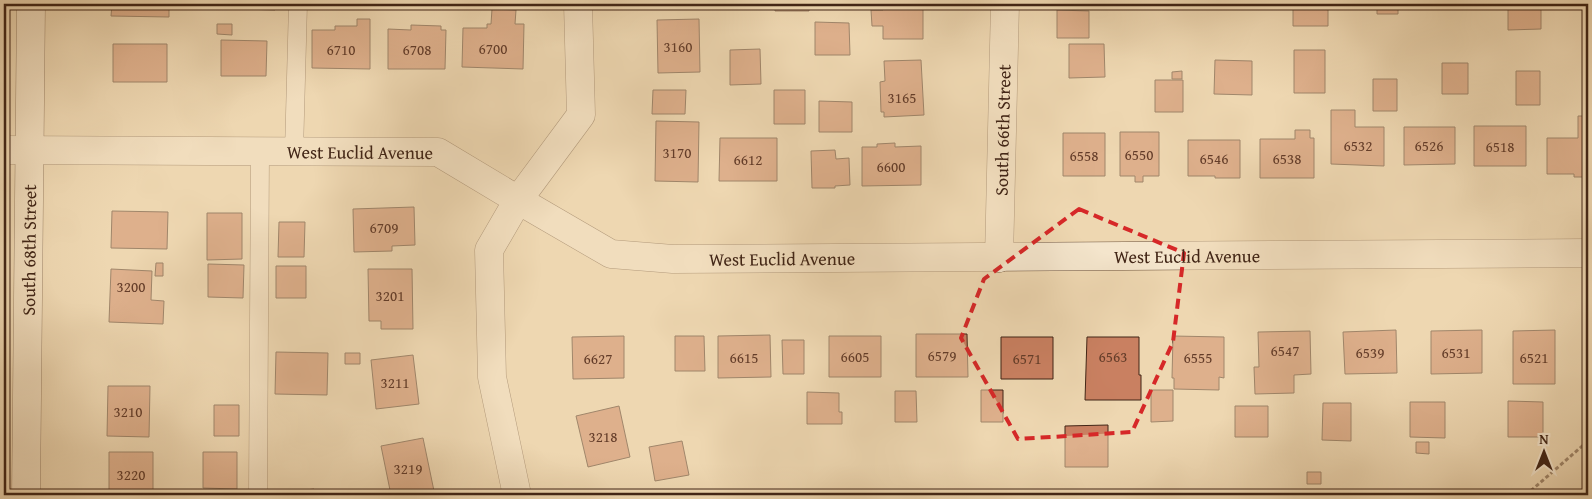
<svg xmlns="http://www.w3.org/2000/svg" width="1592" height="499" font-family="'Gentium Book Plus',serif">
	<rect width="100%" height="100%" fill="#eed7b1"/>
	<filter id="stains"><feTurbulence type="fractalNoise" baseFrequency=".004" numOctaves="4"/><feColorMatrix values="0 0 0 0 .2 0 0 0 0 .09 0 0 0 0 .02 0 0 0 .5 -.17"/></filter>
	<radialGradient id="worn" r=".72"><stop offset=".6" stop-color="#630" stop-opacity="0"/><stop offset="1" stop-color="#630" stop-opacity=".3"/></radialGradient>
	<path fill="#c98061" stroke="#412516" d="M112 4H169V17L111 16Z
		M241 4H275V10L241 9Z
		M775 4H809V11H775Z
		M883 4H923V39H883V26H872L871 10H883Z
		M1149 4H1183V8H1149Z
		M1231 4H1256V7H1231Z
		M1293 4H1328V26H1293Z
		M1377 4H1398V14H1377Z
		M1508 4H1541V29L1508 30Z
		M492 9 516 10 515 24H524L523 69 462 67 463 28H487V24H491Z
		M1057 10 1089 11V38H1057Z
		M357 19H370V69L312 68V30H335V26H357Z
		M699 19 700 72 658 73 657 20Z
		M815 22 849 23 850 55H815Z
		M217 24H232V35L217 34Z
		M411 25 441 26V30H446L445 69H388V29L411 30Z
		M221 40 267 41 266 76H221Z
		M113 44H167V82H113Z
		M1069 44H1104L1105 77 1069 78Z
		M760 49 761 84 730 85V50Z
		M1294 50H1325V93H1294Z
		M921 60 924 115 884 117V112H881L880 82 885 81 884 61Z
		M1215 60 1252 61V95L1214 94Z
		M1442 63H1468V94H1442Z
		M1182 71V79H1172V72Z
		M1516 71H1540V105H1516Z
		M1373 79H1397V111H1373Z
		M1155 80H1183V112H1155Z
		M1587 84H1588V177H1574V174H1547V138H1578V116H1587Z
		M653 90H686L685 114H652Z
		M774 90H805V124H774Z
		M819 101 852 102V132H819Z
		M1331 110H1355V127H1384V166L1331 164Z
		M656 121 699 122 698 182 655 181Z
		M1474 126H1526V166H1474Z
		M1404 127H1455V164L1404 165Z
		M1295 130H1310V138H1314V178H1260V139H1295Z
		M1120 132H1159V176H1143V182H1135V176H1120Z
		M1063 133H1105V176H1063Z
		M720 138H777V181H719Z
		M1188 140H1240V178H1215V176H1188Z
		M895 143V147L921 146V185L862 186V147H877V144Z
		M835 150 836 159 849 158 850 185 835 186V188H812L811 151Z
		M414 207 415 245 392 246V251L354 252 353 209Z
		M112 211 168 212 167 249 111 248Z
		M207 213H242V259L207 260Z
		M279 222H305L304 257H278Z
		M156 263H163V276H155Z
		M208 264 244 265 243 298 208 297Z
		M276 266H306V298H276Z
		M111 269 152 271 151 300 164 301 163 324 109 322Z
		M368 269H412L413 329H381V321H369Z
		M1396 330 1397 373 1345 374 1343 332Z
		M1482 330V373L1431 374V331Z
		M1555 330V384H1513V331Z
		M1310 331 1311 374 1294 375V393L1255 394 1254 367H1259L1258 332Z
		M916 334H967L968 377H916Z
		M770 335 771 377 718 378V336Z
		M624 336V378L573 379 572 337Z
		M675 336H704L705 371H675Z
		M829 336H881V377H829Z
		M1173 336 1224 337V378L1219 377V390L1174 389V378H1172Z
		M1001 337H1053V379H1001Z
		M1087 337H1139V375H1141V400H1085Z
		M782 340H804V374H783Z
		M276 352 328 353 327 395 275 394Z
		M345 353H360V364H345Z
		M413 355 419 404 376 409 371 360Z
		M108 386H150L149 437 107 436Z
		M981 390H1003V422H981Z
		M1151 390H1173V421L1151 422Z
		M895 391H916L917 422H895Z
		M807 392 839 393V412H842V424H807Z
		M1508 401 1543 402V437H1508Z
		M1410 402H1445V438L1410 437Z
		M1323 403H1351V441L1322 440Z
		M214 405H239V436H214Z
		M619 406 630 457 588 467 576 416Z
		M1235 406H1268V437H1235Z
		M1108 425V467H1065V426Z
		M423 438 434 491 410 495H391L381 446Z
		M682 441 689 475 655 481 649 447Z
		M1416 442H1429V454L1416 453Z
		M109 452H153V495H109Z
		M203 452H237V489L203 488Z
		M1307 472H1321V484H1307Z
		M314 489V495H280L279 493Z"/>
	<g fill="none" stroke-linecap="round" stroke-linejoin="round">
		<g stroke="#6c523d" stroke-width="19">
			<path id="lane" d="M294 152 298 4
				M258 495 260 152"/>
		</g>
		<g stroke="#6c523d" stroke-width="29">
			<g id="street">
				<path id="s1" d="M4 150 438 152 518 200 611 254 673 259 1588 253"/>
				<path id="s2" d="M999 258 1005 4"/>
				<path d="M517 495 492 377 489 250 518 200 581 115 578 4"/>
			</g>
		</g>
		<g stroke="#412516" stroke-width="29">
			<g id="secondary">
				<path id="s3" d="M26 495 31 4"/>
			</g>
		</g>
		<path stroke="#412516" stroke-width="3" stroke-dasharray="4 2.5" stroke-linecap="butt" d="M1526 495 1588 441"/>
		<use href="#lane" stroke="#f4e5cc" stroke-width="18"/>
		<use href="#street" stroke="#f4e5cc" stroke-width="28"/>
		<use href="#secondary" stroke="#f4e5cc" stroke-width="28"/>
	</g>
	<path d="M0 0H1592V499H0ZM1079 209 1184 253 1173 342 1132 432 1018 439 961 338 984 279Z" fill="#eed7b1" fill-opacity=".55" fill-rule="evenodd"/>
	<path fill="none" stroke="#d62828" stroke-width="4" stroke-dasharray="10 6" stroke-linejoin="round" d="M1079 209 1184 253 1173 342 1132 432 1018 439 961 338 984 279Z"/>
	<g text-anchor="middle" dominant-baseline="central" stroke-width="4.5" stroke-linejoin="round" paint-order="stroke">
		<g font-size="15" fill="#633c29">
			<text x="678" y="46">3160</text>
			<text x="493" y="48">6700</text>
			<text x="341" y="49">6710</text>
			<text x="417" y="49">6708</text>
			<text x="902" y="97">3165</text>
			<text x="1358" y="145">6532</text>
			<text x="1429" y="145">6526</text>
			<text x="1500" y="146">6518</text>
			<text x="677" y="152">3170</text>
			<text x="1139" y="154">6550</text>
			<text x="1084" y="155">6558</text>
			<text x="1214" y="158">6546</text>
			<text x="1287" y="158">6538</text>
			<text x="748" y="159">6612</text>
			<text x="891" y="166">6600</text>
			<text x="384" y="227">6709</text>
			<text x="131" y="286">3200</text>
			<text x="390" y="295">3201</text>
			<text x="1285" y="350">6547</text>
			<text x="1370" y="352">6539</text>
			<text x="1456" y="352">6531</text>
			<text x="942" y="355">6579</text>
			<text x="855" y="356">6605</text>
			<text x="1113" y="356">6563</text>
			<text x="744" y="357">6615</text>
			<text x="1198" y="357">6555</text>
			<text x="1534" y="357">6521</text>
			<text x="598" y="358">6627</text>
			<text x="1027" y="358">6571</text>
			<text x="395" y="382">3211</text>
			<text x="128" y="411">3210</text>
			<text x="603" y="436">3218</text>
			<text x="408" y="468">3219</text>
			<text x="131" y="474">3220</text>
		</g>
		<g font-size="18" fill="#412516" stroke="#f4e5cc">
			<text stroke="none"><textPath href="#s2" startOffset="128">South 66th Street</textPath></text>
			<text stroke="none"><textPath href="#s1" startOffset="356">West Euclid Avenue</textPath></text>
			<text stroke="none"><textPath href="#s3" startOffset="245">South 68th Street</textPath></text>
			<text stroke="none"><textPath href="#s1" startOffset="1211">West Euclid Avenue</textPath></text>
			<text stroke="none"><textPath href="#s1" startOffset="806">West Euclid Avenue</textPath></text>
		</g>
	</g>
	<rect width="1592" height="499" fill="none" stroke="#eed7b1" stroke-width="20"/>
	<rect x="5" y="5" width="1582" height="489" fill="none" stroke="#412516" stroke-width="2.5"/>
	<rect x="10" y="10" width="1572" height="479" fill="none" stroke="#412516"/>
	<g transform="translate(1544 452)" stroke="#f4e5cc" stroke-width="4" paint-order="stroke">
	<path d="M0-4L9 19L0 12L-9 19Z" fill="#412516"/>
	<text y="-8" font-size="14" font-weight="bold" text-anchor="middle" fill="#412516">N</text>
	</g>
	<rect width="100%" height="100%" filter="url(#stains)"/>
	<rect width="100%" height="100%" fill="url(#worn)"/>
</svg>
